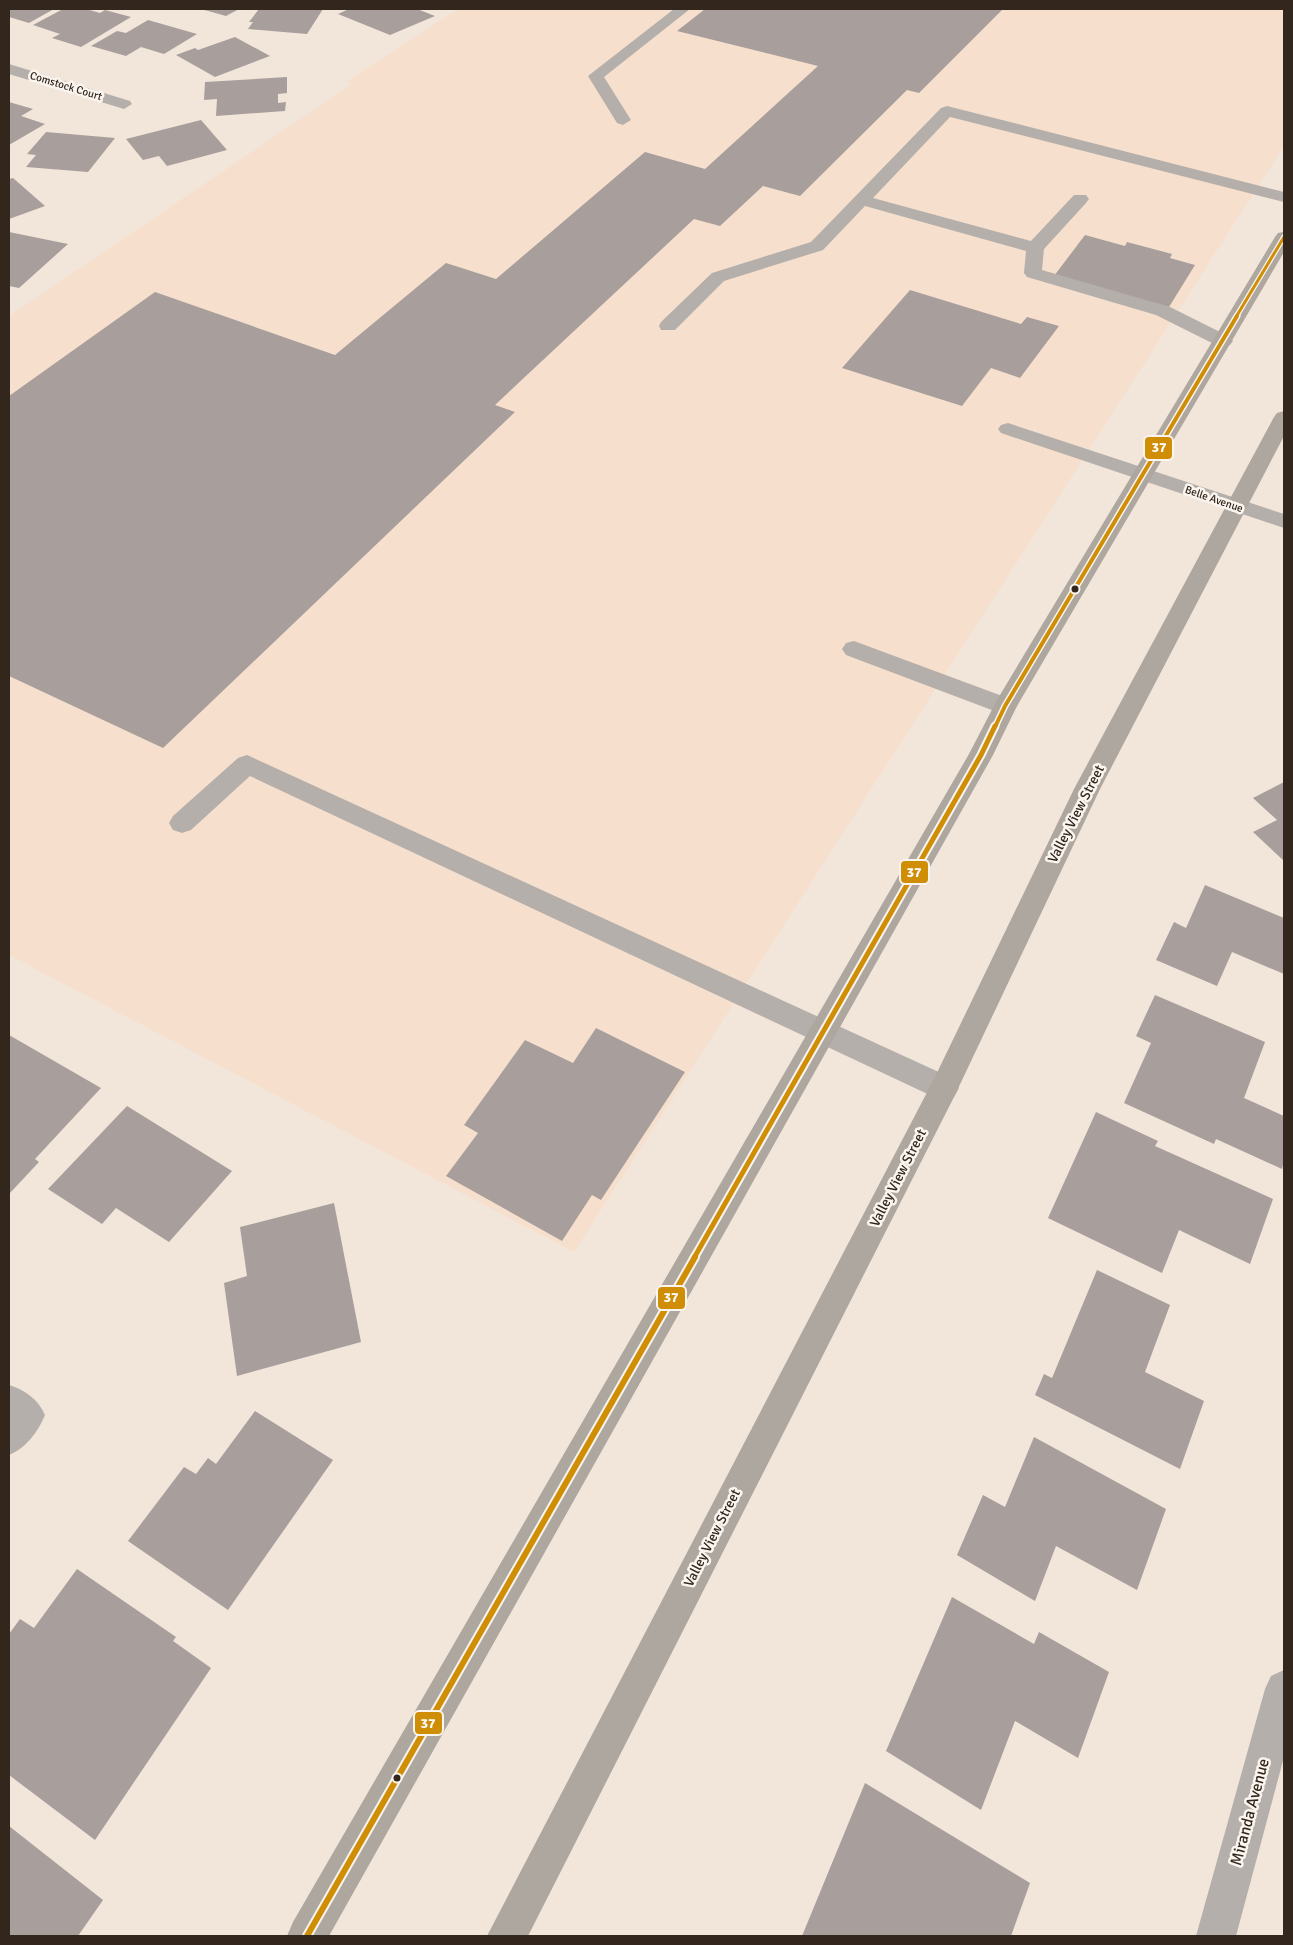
<svg xmlns="http://www.w3.org/2000/svg" width="1293" height="1945" font-family="Signika,sans-serif">
	<rect width="100%" height="100%" fill="#f2e5da"/>
	<path fill="#f6e0cd" d="M458 9H1284V146L574 1252 9 955V316L352 84 346 82Z"/>
	<path fill="#a89e9c" d="M9 9H54L29 23 9 17Z
		M63 9H86L100 13 105 10 131 17 81 47 52 38 60 34 33 25Z
		M201 9H239L226 16Z
		M259 9H323L307 34 248 29 253 22H249Z
		M349 9H417L435 16 390 35 338 14Z
		M705 9H1003L919 93 907 90 800 196 763 186 720 226 694 219 495 405 515 412 163 748 9 676V396L155 292 335 355 446 263 496 279 645 152 705 169 818 66 677 31Z
		M148 20 197 34 164 54 141 47 126 56 91 46 117 31 126 33Z
		M235 37 270 56 215 77 176 55 195 48 198 50Z
		M287 77V93L278 94V103L286 102 285 111 216 116 217 99 204 100 205 82Z
		M9 102 33 109 21 116 45 124 9 145Z
		M201 120 227 150 167 166 159 156 143 160 126 139Z
		M46 132 115 138 88 172 26 167 36 155 27 154Z
		M13 178 45 206 9 219V179Z
		M9 232 68 244 19 288 9 286Z
		M1085 235 1125 246 1127 242 1172 254 1170 258 1195 265 1169 307 1054 276Z
		M910 290 1021 324 1027 317 1059 326 1020 378 991 368 962 406 842 368Z
		M1284 782V861L1253 832 1277 820 1253 798Z
		M1205 885 1284 918V974L1232 952 1217 986 1156 960 1174 922 1186 928Z
		M1155 995 1265 1042 1244 1098 1284 1116V1161L1282 1169 1216 1139 1214 1144 1124 1103 1151 1043 1136 1036Z
		M596 1028 685 1072 601 1200 592 1195 562 1241 446 1176 478 1133 464 1125 525 1040 573 1063Z
		M9 1035 101 1088 35 1159 39 1162 9 1194Z
		M127 1106 232 1171 169 1242 116 1208 102 1224 48 1189Z
		M1096 1112 1158 1141 1155 1146 1273 1199 1250 1264 1179 1230 1162 1273 1048 1218Z
		M334 1203 361 1342 237 1376 224 1283 247 1276 240 1227Z
		M1097 1270 1170 1305 1145 1372 1204 1401 1180 1469 1035 1395 1044 1374 1052 1378Z
		M255 1411 333 1460 228 1610 128 1541 184 1467 196 1474 208 1458 216 1464Z
		M1034 1437 1166 1509 1137 1590 1056 1546 1035 1601 957 1555 983 1495 1005 1507Z
		M77 1569 176 1637 173 1641 211 1668 95 1840 9 1775V1634L20 1619 34 1628Z
		M952 1597 1034 1644 1039 1632 1109 1672 1078 1758 1015 1721 981 1810 886 1751Z
		M865 1783 1030 1883 1011 1936H802Z
		M9 1826 103 1900 78 1936H9Z"/>
	<g fill="none" stroke-linecap="round" stroke-linejoin="round">
		<path fill="#b4afaa" fill-rule="evenodd" d="M674 9H690L604 77 631 120 623 125 617 123 588 76Z
			M9 64 130 101 132 104 124 109 9 74Z
			M947 106 1284 192V202L950 117 873 198 1031 241 1074 195H1086L1089 199 1086 203 1044 249 1042 270 1170 307 1230 337 1233 341 1230 345H1216L1156 315 1027 277 1024 273 1026 251 865 206 823 250 724 281 675 330H661L659 326 661 322 712 273 811 242 941 108Z
			M1008 423 1284 514V528L1001 433 998 429 1001 425Z
			M854 641 1013 700 1017 706 1013 712 1005 715 997 712 846 655 842 649 846 643Z
			M247 755 954 1079 959 1088 954 1097 944 1101 934 1097 250 776 191 830 182 833 173 830 169 823 173 816 238 758Z
			M9 1385C25 1390 38 1399 45 1415 38 1432 26 1448 9 1455Z
			M1284 1670V1757L1236 1936H1196L1265 1689 1271 1676Z"/>
		<path fill="#ada79f" fill-rule="evenodd" d="M1284 232V252L1017 706 993 755 329 1936H287L293 1922 969 754 997 700 1275 237 1278 233Z
			M1284 411V436L1100 789 954 1097 528 1936H487L934 1079 1074 789 1274 417 1277 413Z"/>
		<g stroke="#fbf5f0" stroke-width="5.5">
			<path id="bus-1-far3" d="M1236 317 1284 237"/>
		</g>
		<g stroke="#fbf5f0" stroke-width="7">
			<path id="bus-1-far2" d="M995 727 1005 706 1237 316"/>
		</g>
		<g stroke="#fbf5f0" stroke-width="9">
			<path id="bus-1-far1" d="M694 1258 981 755 995 726"/>
		</g>
		<g stroke="#fbf5f0" stroke-width="10">
			<path id="bus-1" d="M307 1936 695 1257"/>
		</g>
		<use href="#bus-1-far3" stroke="#d08d06" stroke-width="3"/>
		<use href="#bus-1-far2" stroke="#d08d06" stroke-width="4"/>
		<use href="#bus-1-far1" stroke="#d08d06" stroke-width="5"/>
		<use href="#bus-1" stroke="#d08d06" stroke-width="6"/>
	</g>
	<g fill="#33271d" stroke="#fbf5f0" stroke-width="2">
		<circle cx="1075" cy="589" r="4.5"/>
		<circle cx="397" cy="1778" r="4.5"/>
	</g>
	<g text-anchor="middle" dominant-baseline="central" stroke-width="5" stroke-linejoin="round" paint-order="stroke">
		<g font-size="11" fill="#33271d" stroke="#fbf5f0">
			<text transform="translate(66 86) rotate(17)">Comstock Court</text>
			<text transform="translate(1214 499) rotate(19)">Belle Avenue</text>
		</g>
		<g font-size="14" fill="#33271d" stroke="#fbf5f0">
			<text transform="translate(1076 814) rotate(-63)">Valley View Street</text>
			<text transform="translate(898 1178) rotate(-63)">Valley View Street</text>
			<text transform="translate(712 1538) rotate(-63)">Valley View Street</text>
		</g>
		<g font-size="16" fill="#33271d" stroke="#fbf5f0">
			<text transform="translate(1250 1812) rotate(-75)">Miranda Avenue</text>
		</g>
	</g>
	<g stroke="#fbf5f0" stroke-width="2">
		<rect x="1144" y="436" width="29" height="24" rx="5" fill="#d08d06"/>
		<rect x="900" y="860" width="29" height="24" rx="5" fill="#d08d06"/>
		<rect x="657" y="1286" width="29" height="24" rx="5" fill="#d08d06"/>
		<rect x="414" y="1711" width="29" height="24" rx="5" fill="#d08d06"/>
	</g>
	<g font-size="14" text-anchor="middle" font-weight="bold" fill="#fff">
		<text x="1159" y="452">37</text>
		<text x="914" y="877">37</text>
		<text x="671" y="1302">37</text>
		<text x="428" y="1728">37</text>
	</g>
	<rect width="1293" height="1945" fill="none" stroke="#33271d" stroke-width="20"/>
</svg>
